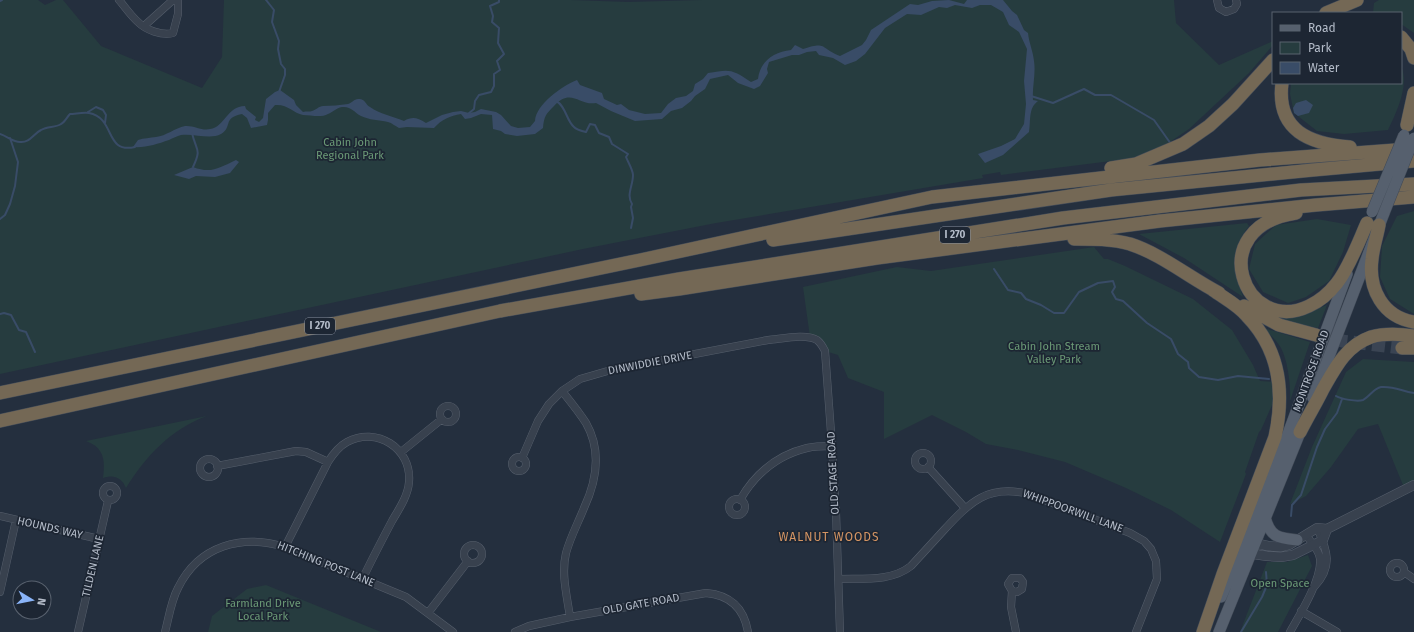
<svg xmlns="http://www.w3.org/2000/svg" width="1414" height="632" font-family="'Fira Sans',sans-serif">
	<rect width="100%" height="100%" fill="#242f3e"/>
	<path fill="#263c3f" d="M0 0H38L45 5 56 0H63L101 46 202 88 222 57 224 0H571L628 2 702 0H1174L1176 23 1219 65 1273 41V45L1249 73 1189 129 1161 148 1153 149 1143 157 1001 175 1000 172 982 175 983 178 716 223 583 249 0 374Z
		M1379 0H1414V33L1401 24V13H1373L1374 3Z
		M1401 66C1410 85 1396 113 1388 130L1344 134 1317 131 1294 113 1290 94 1291 83H1401Z
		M1414 211V314L1390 299 1380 277 1382 246 1397 216Z
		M1317 219 1351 225 1343 252 1329 281 1306 297 1288 303 1263 292 1249 269 1255 244 1276 225Z
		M1247 223 1249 226C1229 251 1234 269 1243 297L1184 258 1139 234Z
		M1094 247 1104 259H1108L1125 266 1193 299 1232 330 1253 365 1260 381 1276 382V396L1261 430 1259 432 1245 472 1246 474 1220 542 1171 510 1126 488 1065 462 1018 450 986 444 966 432 932 415 884 439V392L848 378 838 355 825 351 810 337 803 287 897 267 931 271Z
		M1327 305 1318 328 1292 323 1275 315 1307 313Z
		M1264 328 1310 342 1290 401C1291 387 1288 361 1281 348 1277 341 1269 334 1264 328Z
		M1363 359 1414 362V485L1405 490 1378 424 1358 429 1331 467 1306 496 1290 504 1312 447 1346 372Z
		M207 416C171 429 146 456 126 488 122 478 114 474 103 478 105 461 105 448 86 441Z
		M1308 555 1312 566 1278 632H1240L1267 562H1287Z
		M266 585 381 632H208L212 616 247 589Z"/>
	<path fill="#394c67" d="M949 0 964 4 967 0H1003L1012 11 1017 15 1024 30 1028 33C1029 43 1033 51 1034 61 1036 74 1032 87 1033 100L1038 101C1028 108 1031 121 1029 132L1003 155 985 163 978 154 1001 146 1015 139 1024 124 1026 104 1024 81 1027 49 1019 32 1009 25 1003 12 991 5H980L972 8 955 5 947 8 939 7 921 15 907 14 885 28 865 54 856 61 845 65 833 58 819 55 816 51 807 52 799 55H792L769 62 767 69 768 73 760 86 754 89 738 83 728 75 710 79 705 89 695 96 691 101 682 108 671 111 662 119 635 121 611 111 596 103C579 106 571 87 554 106 546 114 544 116 543 128L535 134 517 136 505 134 501 131 493 129 492 115 481 114 471 118 465 119 461 114C450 116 442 119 434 128L407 127 399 128C395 126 392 123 388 122 379 120 369 120 361 116 354 112 351 106 342 107 336 108 333 112 328 114 321 118 311 115 303 115 293 113 288 104 275 105L268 113V120L267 125 251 128 247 118 242 114C222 118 233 127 221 134 210 140 194 133 181 135 177 136 173 138 169 140 157 144 146 148 133 147L138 140C144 138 150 138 156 137 166 136 175 128 185 126 193 125 202 131 210 129 225 127 227 106 245 106L246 109 256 117 255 120 259 122 263 118 266 99 275 92 280 90 294 100 296 105 303 112C306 111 310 112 312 111 316 110 319 106 323 106 331 106 340 105 348 104 352 103 354 99 358 99 365 98 365 104 370 107 380 114 392 116 404 121 413 116 417 118 426 123L442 115 453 112 461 111 469 113 475 112 481 109 496 112 501 115 511 126 518 128 530 127 535 121C536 104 562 86 577 80L580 85 602 93 604 99 617 105 621 104 629 110 645 114 661 113 668 104 676 98 686 96 693 91 695 84 703 79 708 73C730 69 732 69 751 82L758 79C760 61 774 52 791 50L795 45 803 49C827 41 820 48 840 56L862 45 866 40 871 30 910 4 918 5 932 1Z
		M1306 100 1313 105 1309 113 1298 116 1294 113 1293 108 1296 103Z
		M236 160 239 162 230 173 215 177 196 176 189 179 174 175 193 167C211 174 219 168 236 160Z"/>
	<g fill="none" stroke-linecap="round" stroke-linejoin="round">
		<path stroke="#394c67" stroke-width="2" d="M266 0 274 10 272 22 279 41 278 49 281 64 285 69V75L279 92
			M0 1 2 0
			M1031 96 1053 103 1084 89 1095 95H1111L1154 120 1171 144
			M556 101C566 106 566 120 574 127 577 130 582 131 586 132L590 124 595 125 599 133 609 137 612 144 628 154 626 157C628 162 633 170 633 175 633 186 626 195 632 204L631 207 633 218 631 228
			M88 112 96 107 103 110 106 115 105 123
			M468 114 474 109 475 101 479 95 491 92 494 86V74L500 70 497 61 504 54 498 43 499 28 492 22 493 16 490 6 499 2V0
			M192 133C196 151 202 148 193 167
			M0 134C7 136 13 142 20 142 30 143 33 134 41 130 48 126 55 128 61 124 65 122 67 117 70 114 75 114 83 112 89 113 116 118 104 154 135 147
			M0 219 5 215 10 204 15 186 18 162 10 138
			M994 269 1008 290 1021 293 1026 299 1041 305 1054 313H1064L1079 292 1098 283 1113 281 1115 287 1112 292 1116 299 1123 301 1147 323 1171 339 1178 354 1188 362 1189 368 1199 377 1218 380 1238 376 1269 379
			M0 314 4 313 11 315 19 330 26 332 35 352
			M1336 396C1341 399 1357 402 1363 400 1369 397 1374 388 1381 387 1395 386 1401 391 1414 393
			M1291 516 1292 505 1301 495 1317 447 1325 429 1337 413 1342 399
			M1241 632 1262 597 1267 585 1266 572"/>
		<path stroke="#3a4453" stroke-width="13" stroke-dasharray="13 6" stroke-linecap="butt" d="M1316 335 1342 341 1402 348"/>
		<g stroke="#565f6c" stroke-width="8">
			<path id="minor" d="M119 0C125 7 131 16 138 22 146 30 162 36 173 33L178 14V0
				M1217 0 1219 8 1226 12 1234 9 1237 4 1236 0
				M144 26 173 0
				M562 391C570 401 579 412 586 423 602 451 597 480 584 508 578 523 570 538 566 553 561 574 567 596 570 617
				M440 414a8 8 0 1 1 16 0a8 8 0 1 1-16 0Z
				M401 452 442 419
				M915 461a8 8 0 1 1 16 0a8 8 0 1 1-16 0Z
				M512 464a7 7 0 1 1 14 0a7 7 0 1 1-14 0Z
				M522 458 538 421 549 404 562 391 580 379 611 370 768 340C781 339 806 333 817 340 821 343 823 347 825 351L832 446 836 512 840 632
				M200 468a9 9 0 1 1 18 0a9 9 0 1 1-18 0Z
				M217 466 296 451 306 452 328 462
				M928 467 965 508
				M103 493a7 7 0 1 1 14 0a7 7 0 1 1-14 0Z
				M729 507a8 8 0 1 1 16 0a8 8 0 1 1-16 0Z
				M740 500C755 474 778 455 807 448 815 446 824 446 832 446
				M0 516 99 539
				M464 554a9 9 0 1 1 18 0a9 9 0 1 1-18 0Z
				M285 547 328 462C333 454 338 447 347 442 376 426 412 448 409 482 408 496 399 509 392 521 382 540 372 559 363 578
				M1390 570a7 7 0 1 1 14 0a7 7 0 1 1-14 0Z
				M1404 572 1414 579
				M838 579C862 578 891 582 911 566 922 554 933 542 944 530 970 502 988 484 1029 494L1130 533 1144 541 1151 549 1156 561 1157 579 1136 632
				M1314 587C1333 567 1328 551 1317 528
				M1012 591 1017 592 1022 589 1023 582 1020 578H1012L1008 584 1012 591 1011 607 1016 632
				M0 592 16 520
				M1301 611 1337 632
				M428 613 468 561
				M78 632 108 501
				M165 632C169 617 171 601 178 588 199 545 242 534 285 547L406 597 453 632
				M515 632 529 626 570 617 706 593C730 595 744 608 748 632
				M1290 632C1300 614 1322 579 1320 559 1320 551 1310 541 1306 535"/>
		</g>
		<g stroke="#565f6c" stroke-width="10">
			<path id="tertiary" d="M1250 542 1268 546 1281 547 1289 545 1317 528 1327 529 1414 485
				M1246 553 1267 556 1281 557 1293 555 1323 540 1327 529"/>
		</g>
		<g stroke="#414a57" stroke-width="12">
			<path id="primary" d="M1313 398 1384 213
				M1265 517C1270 537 1278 538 1297 540
				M1221 597 1245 541 1282 450 1347 274
				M1219 632 1303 425"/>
		</g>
		<g stroke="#434c59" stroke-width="14">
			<path id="motorway" d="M1326 13 1357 0
				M1401 37 1411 49 1414 58
				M1282 83C1276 131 1310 144 1350 147
				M1407 125 1414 93
				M1111 168 1136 164 1183 144 1209 126 1233 104 1273 60
				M1296 213C1202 227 1244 337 1309 306 1320 301 1330 292 1337 283 1349 268 1359 241 1367 223
				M1379 225C1377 236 1373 248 1372 259 1368 289 1383 317 1414 322
				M1074 239C1093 239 1112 239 1130 244 1161 254 1190 278 1219 293
				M773 240 1111 190 1313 170 1414 161
				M641 294 679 289 877 258 1160 221 1316 205 1414 197
				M1244 306 1279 325 1316 335
				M1402 348H1414
				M0 393 640 260 932 197 1260 160 1409 149
				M0 421 500 311 679 279 1063 218 1301 190 1414 184
				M1300 432C1307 418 1315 405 1322 391 1334 370 1345 346 1371 337 1385 333 1400 334 1414 336
				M1203 632 1223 574 1275 437C1285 392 1280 350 1247 316 1238 305 1224 298 1213 290"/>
		</g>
		<use href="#minor" stroke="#38414e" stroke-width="7"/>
		<use href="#tertiary" stroke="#38414e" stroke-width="9"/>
		<use href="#primary" stroke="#56606e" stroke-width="11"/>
		<use href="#motorway" stroke="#746855" stroke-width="13"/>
		<g stroke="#414a57" stroke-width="12" stroke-linecap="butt">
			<path id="primary-bridge" d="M1372 212 1404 135
				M1384 213 1414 138"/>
		</g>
		<use href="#primary-bridge" stroke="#56606e" stroke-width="11"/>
	</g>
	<g text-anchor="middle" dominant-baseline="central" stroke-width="3.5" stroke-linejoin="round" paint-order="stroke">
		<g fill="#1d2633" stroke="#878f9c" stroke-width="1">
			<rect x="940" y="227" width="30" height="16" rx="3"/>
			<rect x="305" y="318" width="30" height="16" rx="3"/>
		</g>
		<g font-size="10" font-weight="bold" fill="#b4bcc9">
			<text x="955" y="235">I 270</text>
			<text x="320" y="326">I 270</text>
		</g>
		<g font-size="11" fill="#6b9a76" stroke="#1d2633">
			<text x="350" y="142">Cabin John<tspan x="350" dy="13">Regional Park</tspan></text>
			<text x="1054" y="346">Cabin John Stream<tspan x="1054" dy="13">Valley Park</tspan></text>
			<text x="1280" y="583">Open Space</text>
			<text x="263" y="603">Farmland Drive<tspan x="263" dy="13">Local Park</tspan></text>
		</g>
		<g font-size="11" fill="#b4bcc9" stroke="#1d2633">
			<text transform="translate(650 363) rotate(-11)">DINWIDDIE DRIVE</text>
			<text transform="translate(1311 371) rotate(-70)">MONTROSE ROAD</text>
			<text transform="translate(833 473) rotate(-93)">OLD STAGE ROAD</text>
			<text transform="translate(1073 511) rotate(20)">WHIPPOORWILL LANE</text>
			<text transform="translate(50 528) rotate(13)">HOUNDS WAY</text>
			<text transform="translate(326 564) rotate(22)">HITCHING POST LANE</text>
			<text transform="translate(93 566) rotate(-77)">TILDEN LANE</text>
			<text transform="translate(641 604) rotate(-10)">OLD GATE ROAD</text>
		</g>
		<g font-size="12" letter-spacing="1" fill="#d59563" stroke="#1d2633">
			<text x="829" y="537">WALNUT WOODS</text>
		</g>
	</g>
	<rect x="1272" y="12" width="130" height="72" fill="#1d2633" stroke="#59626f"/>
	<rect x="1280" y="25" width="20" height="6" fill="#56606e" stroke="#59626f"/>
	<text x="1308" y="32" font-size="12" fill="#b4bcc9">Road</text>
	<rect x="1280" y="42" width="20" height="12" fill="#263c3f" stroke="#59626f"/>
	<text x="1308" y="52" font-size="12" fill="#b4bcc9">Park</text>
	<rect x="1280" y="62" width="20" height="12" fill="#394c67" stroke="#59626f"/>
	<text x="1308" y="72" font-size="12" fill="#b4bcc9">Water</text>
	<g transform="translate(32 600) rotate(100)"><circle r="19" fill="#1d2633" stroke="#59626f"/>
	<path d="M0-3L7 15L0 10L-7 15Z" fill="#8ab4f8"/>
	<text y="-6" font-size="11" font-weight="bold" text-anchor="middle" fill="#b4bcc9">N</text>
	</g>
</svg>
